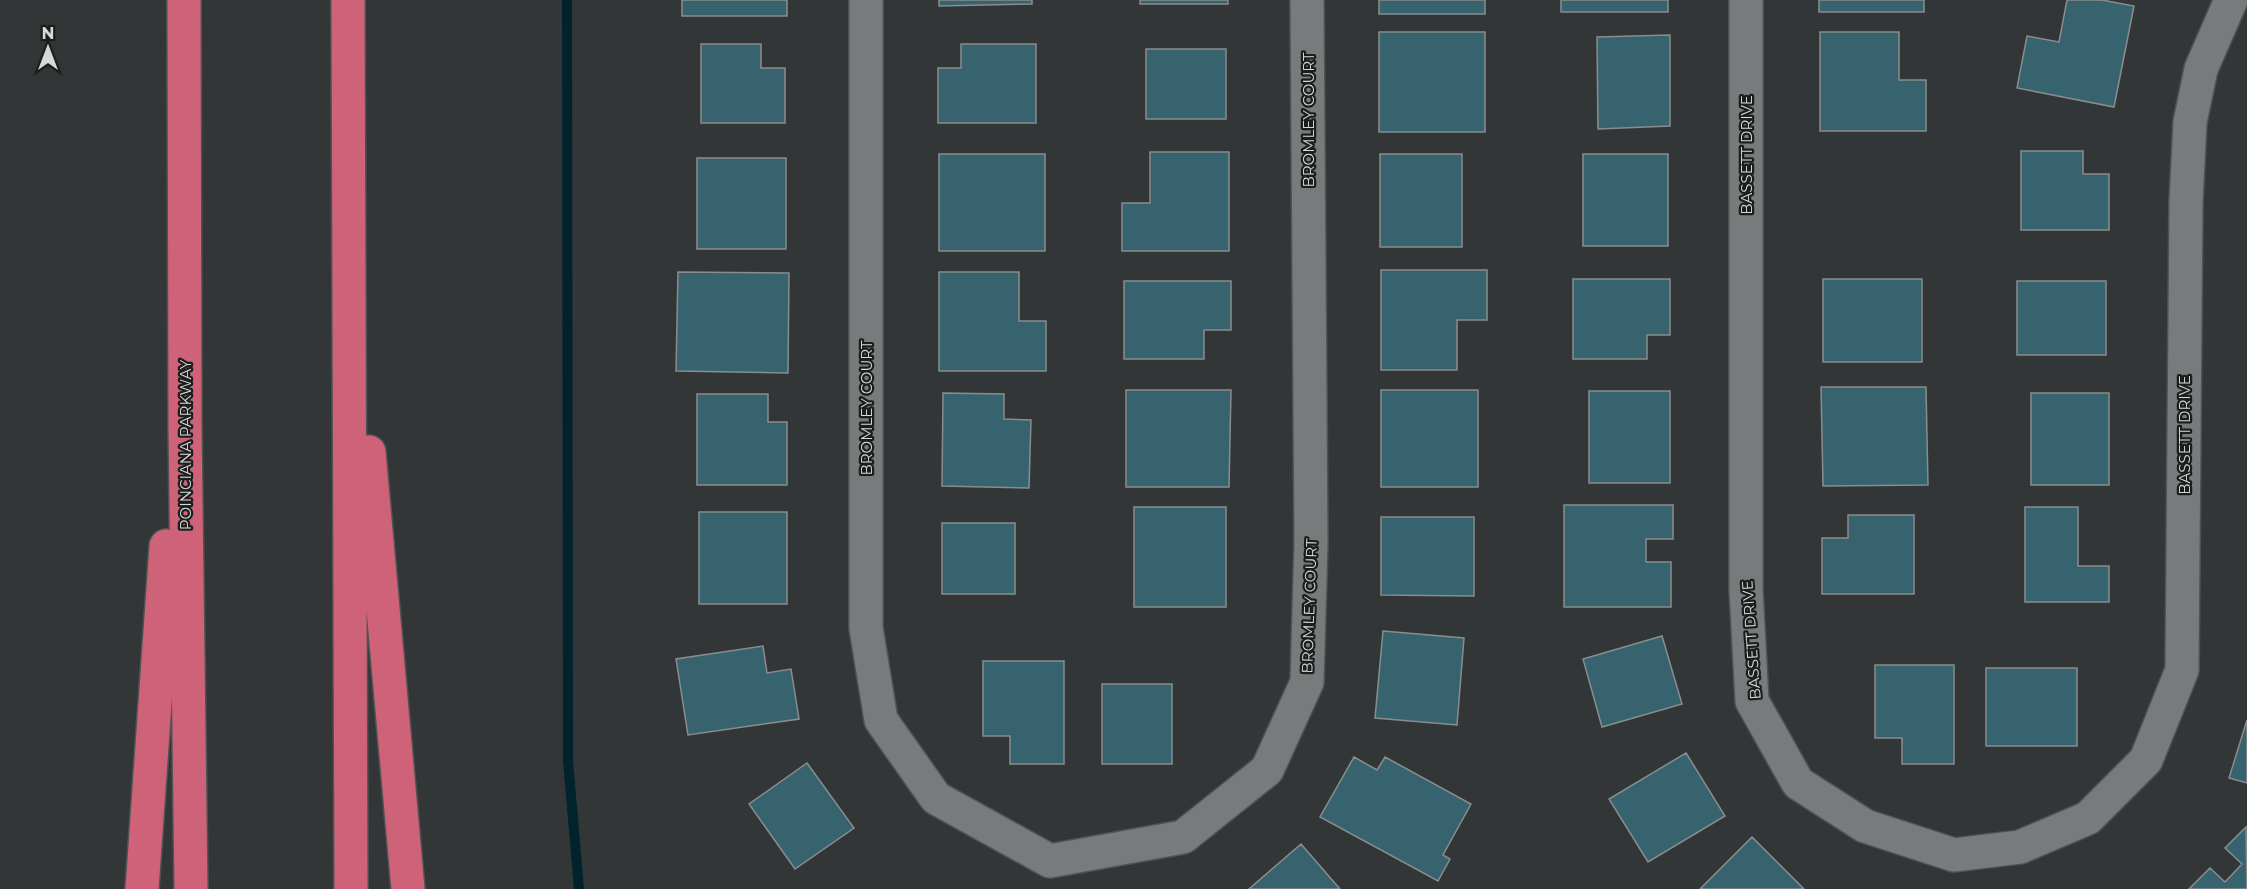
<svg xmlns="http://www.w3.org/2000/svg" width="2247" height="889" font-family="Montserrat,sans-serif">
	<rect width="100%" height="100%" fill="#333637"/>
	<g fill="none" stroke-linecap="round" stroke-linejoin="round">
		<path stroke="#01242c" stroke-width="10" d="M567 0 568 761 579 889"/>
	</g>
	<path fill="#37636f" stroke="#898d8e" stroke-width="1.5" d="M682 0H787V16H682Z
		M939 0H1032V4L939 6Z
		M1140 0H1228V4H1140Z
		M1379 0H1485V14H1379Z
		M1561 0H1668V12H1561Z
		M1819 0H1924V12H1819Z
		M2067 0H2102L2134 6 2114 107 2017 88 2027 36 2059 42Z
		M1379 32H1485V132H1379Z
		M1820 32H1899V80H1926V131H1820Z
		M1670 35V126L1598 129 1597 37Z
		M701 44H761V68H785V123H701Z
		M961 44H1036V123H938V68H961Z
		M1146 49H1226V119H1146Z
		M2021 151H2083V174H2109V230H2021Z
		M1150 152H1229V251H1122V203H1150Z
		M939 154H1045V251H939Z
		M1380 154H1462V247H1380Z
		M1583 154H1668V246H1583Z
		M697 158H786V249H697Z
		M1381 270H1487V320H1457V370H1381Z
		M678 272 789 273 788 373 676 371Z
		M939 272H1019V321H1046V371H939Z
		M1573 279H1670V335H1647V359H1573Z
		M1823 279H1922V362H1823Z
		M1124 281H1231V330H1204V359H1124Z
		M2017 281H2106V355H2017Z
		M1821 387H1926L1928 485 1823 486Z
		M1126 390H1231L1229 487H1126Z
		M1381 390H1478V487H1381Z
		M1589 391H1670V483H1589Z
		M943 393 1004 394V419L1031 420 1029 488 942 486Z
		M2031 393H2109V485H2031Z
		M697 394H768V422H787V485H697Z
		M1564 505H1673V539H1646V562H1671V607H1564Z
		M1134 507H1226V607H1134Z
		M2025 507H2078V566H2109V602H2025Z
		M699 512H787V604H699Z
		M1848 515H1914V594H1822V538H1848Z
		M1381 517H1474V596L1381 595Z
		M942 523H1015V594H942Z
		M1383 631 1464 638 1457 725 1375 718Z
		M1662 636 1682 704 1602 727 1583 659Z
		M763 646 767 673 791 669 799 719 688 735 676 659Z
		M983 661H1064V764H1010V736H983Z
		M1875 665H1954V764H1902V738H1875Z
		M1986 668H2077V746H1986Z
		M1102 684H1172V764H1102Z
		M2247 720V783L2229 778Z
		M1686 753 1725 816 1648 862 1609 799Z
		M1354 757 1377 770 1385 757 1471 804 1443 855 1450 859 1438 881 1320 817Z
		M807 763 854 828 795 869 749 804Z
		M2246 827 2247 889H2189L2210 868 2225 882 2242 864 2225 848Z
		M1752 837 1804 889H1700Z
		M1301 844 1340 889H1249Z"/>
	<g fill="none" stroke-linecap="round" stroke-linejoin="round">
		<g stroke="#4f5253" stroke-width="36">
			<path id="minor" d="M866 0V628L881 720 936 798 1050 861 1183 837 1267 770 1307 682 1311 542 1307 0
				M1746 0V590L1752 701 1798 783 1865 826 1954 855 2020 847 2088 818 2146 760 2182 670 2186 202 2190 122 2201 69 2231 0"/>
		</g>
		<g stroke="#4f5253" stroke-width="36">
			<path id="highway" d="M184 0 185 426 191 889
				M348 0 351 889
				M369 452 408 889
				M142 889 166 546"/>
		</g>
		<use href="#minor" stroke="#777b7c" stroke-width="33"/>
		<use href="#highway" stroke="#ce6279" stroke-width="33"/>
	</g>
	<g text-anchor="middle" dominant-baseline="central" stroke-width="4.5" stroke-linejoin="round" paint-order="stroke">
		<g font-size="15" fill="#d6d8d9" stroke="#1c1e1e">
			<text transform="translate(1308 120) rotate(-90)">BROMLEY COURT</text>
			<text transform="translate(1746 155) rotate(-90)">BASSETT DRIVE</text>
			<text transform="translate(866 408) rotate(-90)">BROMLEY COURT</text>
			<text transform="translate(2184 435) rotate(-90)">BASSETT DRIVE</text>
			<text transform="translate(185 445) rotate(-90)">POINCIANA PARKWAY</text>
			<text transform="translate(1309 606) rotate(-88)">BROMLEY COURT</text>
			<text transform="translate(1751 640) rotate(-94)">BASSETT DRIVE</text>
		</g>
	</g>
	<g transform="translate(48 48)" stroke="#1c1e1e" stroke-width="4.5" paint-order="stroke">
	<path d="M0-4.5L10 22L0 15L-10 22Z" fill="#d6d8d9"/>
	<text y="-9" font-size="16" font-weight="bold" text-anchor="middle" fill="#d6d8d9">N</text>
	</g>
</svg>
